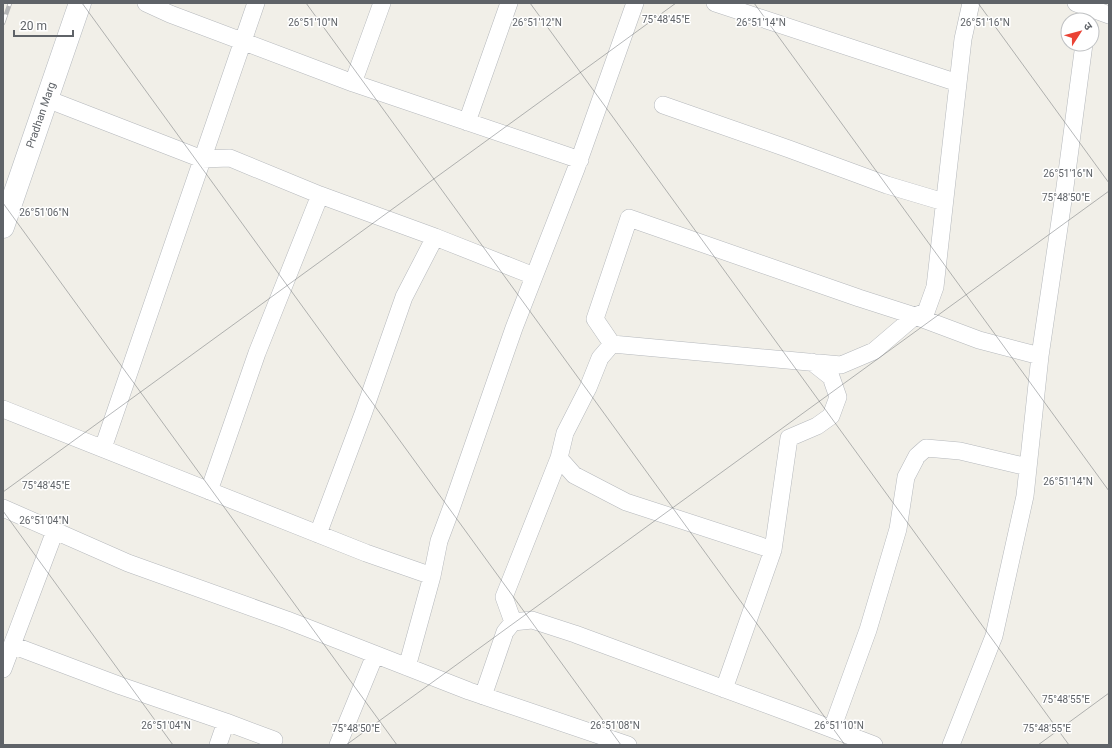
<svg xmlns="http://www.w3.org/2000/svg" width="1112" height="748" font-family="Roboto,'Noto Sans Devanagari',sans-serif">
	<rect width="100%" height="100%" fill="#f1efe8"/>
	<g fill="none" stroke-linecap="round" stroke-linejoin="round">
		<g stroke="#b5b8bc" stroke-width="18">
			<path id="street" d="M146 3 170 14 353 83 580 160
				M715 3 958 83
				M1076 3 1109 15
				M353 83 382 3
				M47 99 202 159 230 158 320 195 435 237 534 276
				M663 105 789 149 887 185 944 202
				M467 122 509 3
				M612 344 595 319 629 218 859 298 915 316 979 340 1040 356
				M3 409 366 553 432 576 439 541 451 509 514 328 576 169 635 3
				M103 448 256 3
				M209 491 257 353 320 195
				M3 508 128 563 287 620 469 691 628 745
				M318 534 363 414 404 297 435 237
				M773 550 626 502 574 475 559 458 565 433 588 388 600 358 612 344 841 365 874 351 915 316 926 312 935 287 963 39 971 3
				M513 622 504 597 559 458
				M12 645 121 686 226 722 274 740
				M407 667 432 576
				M3 669 55 531
				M724 689 773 550 789 438 817 426 831 416 838 397 831 377 812 362
				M483 696 505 632 513 622 532 620 575 634 798 716 874 745
				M832 729 868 630 898 529 906 477 917 456 926 448 960 451 1028 467
				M218 745 226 722
				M338 745 375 655
				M951 745 994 636 1025 496 1040 356 1065 187 1084 44"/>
		</g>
		<g stroke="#b6babf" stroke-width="23">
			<path id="secondary" d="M3 227 80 3"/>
		</g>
		<use href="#street" stroke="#fff" stroke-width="17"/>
		<use href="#secondary" stroke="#fff" stroke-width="22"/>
		<g stroke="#b6b7b8" stroke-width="4.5">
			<path id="rail" d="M3 23 10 3"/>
		</g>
		<use href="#rail" stroke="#fff" stroke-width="3" stroke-dasharray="9" stroke-linecap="butt"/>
	</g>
	<path fill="none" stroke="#5f6368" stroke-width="1" stroke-opacity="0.45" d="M82 3 621 745M306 3 845 745M530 3 1069 745M754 3 1109 491M978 3 1109 183M3 203 397 745M3 492 676 3M3 511 173 745M346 745 1109 191M1038 745 1109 693"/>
	<g text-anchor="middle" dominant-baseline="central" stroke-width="3" stroke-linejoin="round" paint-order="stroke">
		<g font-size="11" fill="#5f6368" stroke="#fff">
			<text transform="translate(41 115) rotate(-71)">Pradhan Marg</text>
		</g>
	</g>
	<g font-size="10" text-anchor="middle" fill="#5f6368" stroke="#fff" stroke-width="3" stroke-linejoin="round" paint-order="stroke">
		<text x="666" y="23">75°48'45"E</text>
		<text x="313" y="26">26°51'10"N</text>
		<text x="537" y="26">26°51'12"N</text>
		<text x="761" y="26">26°51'14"N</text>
		<text x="985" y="26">26°51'16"N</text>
		<text x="1068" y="177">26°51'16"N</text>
		<text x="1066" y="201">75°48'50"E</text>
		<text x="44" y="216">26°51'06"N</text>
		<text x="1068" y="485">26°51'14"N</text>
		<text x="46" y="489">75°48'45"E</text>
		<text x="44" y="524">26°51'04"N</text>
		<text x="1066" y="703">75°48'55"E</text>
		<text x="166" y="729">26°51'04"N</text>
		<text x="615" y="729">26°51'08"N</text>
		<text x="839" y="729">26°51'10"N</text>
		<text x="356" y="732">75°48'50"E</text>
		<text x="1047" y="732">75°48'55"E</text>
	</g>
	<rect width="1112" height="748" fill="none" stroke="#5f6368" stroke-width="8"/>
	<g transform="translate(1080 32) rotate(54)"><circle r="19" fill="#ffffff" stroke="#bfc1c3"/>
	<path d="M0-3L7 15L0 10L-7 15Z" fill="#ea4335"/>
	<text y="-6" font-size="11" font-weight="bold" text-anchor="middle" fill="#5f6368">उ</text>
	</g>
	<path d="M14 30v6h59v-6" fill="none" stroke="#5f6368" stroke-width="2"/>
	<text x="20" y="30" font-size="12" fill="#5f6368" stroke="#ffffff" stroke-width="3" paint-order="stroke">20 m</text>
</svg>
